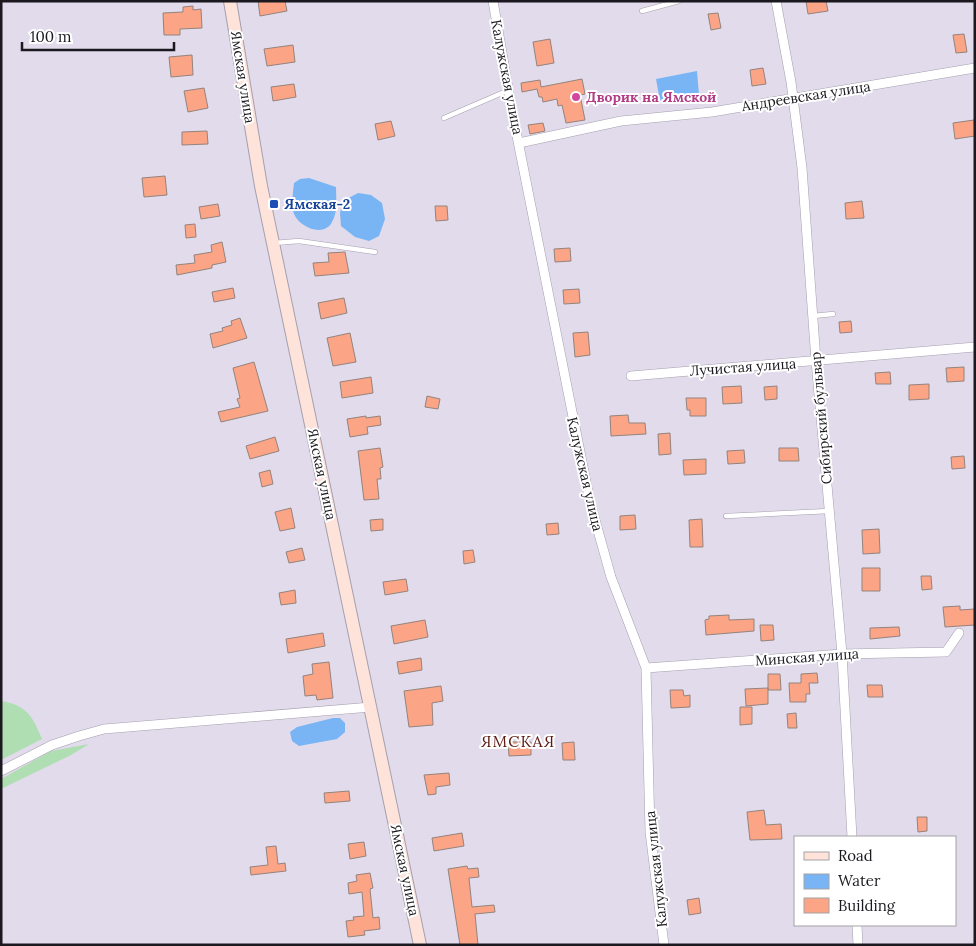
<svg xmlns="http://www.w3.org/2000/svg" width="976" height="946" font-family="Lora,serif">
	<rect width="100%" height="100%" fill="#e1dbeb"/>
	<path fill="#b0deb3" d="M1 701C27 705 33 717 42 739L1 760Z
		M89 744 71 755 1 789V779L51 751Z"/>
	<path fill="#79b5f5" d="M697 71 699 95 660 101 656 79Z
		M309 178 336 187C336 199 338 212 332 222 324 238 299 227 294 214 291 204 293 192 294 183L300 179Z
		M358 193 371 195 382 203 385 219 379 236 369 241 355 237 341 226 340 213 343 201Z
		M333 718H340L345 723V732L337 739 299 746 292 741 290 732 297 727Z"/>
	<path fill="#fba486" stroke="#94837d" d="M258 1H285L287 11 260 16Z
		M806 1H826L828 11 808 14Z
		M193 6V10L201 9 202 28 180 29V35H164L163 13 183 12V7Z
		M718 13 721 28 711 30 708 14Z
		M964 34 967 52 956 53 953 35Z
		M550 39 554 63 537 66 533 42Z
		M293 45 295 62 267 66 264 49Z
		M192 55 193 75 171 77 169 57Z
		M763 68 766 84 752 86 750 70Z
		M582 79 585 94 580 95 585 120 566 123 562 105 558 106 557 99 543 102 542 97H539L537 89 522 92 521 83 540 80 541 87Z
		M294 84 296 97 273 101 271 87Z
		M204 88 208 108 188 112 184 91Z
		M974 120 975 136 955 139 953 123Z
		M391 121 395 136 378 140 375 124Z
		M543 123 545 131 530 134 528 125Z
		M207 131 208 144 182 145V132Z
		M165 176 167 195 144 197 142 178Z
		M862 201 864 218 846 219 845 203Z
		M218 204 220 216 201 219 199 207Z
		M435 206H447L448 220 436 221Z
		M195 224 196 237 186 238 185 225Z
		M222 242 226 262 212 265V268L177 275 176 265 195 263 194 255 212 252 211 245Z
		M570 248 571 261 555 262 554 249Z
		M345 252 349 273 315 276 313 263 329 262 328 253Z
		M233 288 235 298 214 302 212 292Z
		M579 289 580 303 564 304 563 290Z
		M344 298 347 313 321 319 318 303Z
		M240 318 247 338 213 348 210 334 223 331 222 328 232 325 231 321Z
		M851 321 852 332 840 333 839 322Z
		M588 332 590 355 575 357 573 333Z
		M350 333 356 362 333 366 327 338Z
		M254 362 268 411 221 422 218 412 240 407 237 399 240 398 233 368Z
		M964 367V381L947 382 946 368Z
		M890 372 891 384H876L875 373Z
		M371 377 373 393 342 398 340 382Z
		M929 384V399L909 400V385Z
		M741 386 742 403 723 404 722 387Z
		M777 386V399L765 400 764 387Z
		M427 396 440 399 438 409 425 407Z
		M686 398H706V416H690V410H687Z
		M628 415 629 423H645L646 434 611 436 610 416Z
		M366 416V418L380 416 381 425 367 427 368 434 350 437 347 419Z
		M670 433 671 454 659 455 658 434Z
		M275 437 279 451 250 459 246 446Z
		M380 448 383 467 380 468 381 479H377L379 499 364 500 358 451Z
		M779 448H798L799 461H779Z
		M744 450 745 463 728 464 727 451Z
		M964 456 965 468 952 469 951 457Z
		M706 459V474L684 475 683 460Z
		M270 470 273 484 262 487 259 473Z
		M291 508 295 528 280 531 275 512Z
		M635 515 636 529 620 530V516Z
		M383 519V530L371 531 370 520Z
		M702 519 703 547H690L689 520Z
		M558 523 559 534 547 535 546 524Z
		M879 529 880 553 863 554 862 530Z
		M302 548 305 560 289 563 286 552Z
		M473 550 475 562 464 564 463 551Z
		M862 568H880V591H862Z
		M921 576H931L932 589 922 590Z
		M406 579 408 591 385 595 383 582Z
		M295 590 296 603 281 605 279 593Z
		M960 606V610L975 609V625L945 627 943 607Z
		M729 615V620L754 619V631L706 635 705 620 709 619V616Z
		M425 620 428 637 394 644 391 626Z
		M760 625H773L774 640 761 641Z
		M899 627 900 636 870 639V628Z
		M323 633 325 646 288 653 286 639Z
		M421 658 422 670 399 674 397 662Z
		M329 662 333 698 317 700 316 695 305 696 303 676 313 674 312 664Z
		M817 673 818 683H809L810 694H806V702H790L789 683H801V674Z
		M768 674H780L781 690H768Z
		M867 685H882L883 697H868Z
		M441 686 443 701 432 703 433 725 409 727 404 691Z
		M768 688V704L746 706 745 689Z
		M670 690H683L684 696 690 695V707L671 708Z
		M740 707H752V724L740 725Z
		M796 713 797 728H788L787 714Z
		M508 742H531V755L509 756Z
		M574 742 575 760H563L562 743Z
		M449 773 450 785 436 787V794L428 795 424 775Z
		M349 791 350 801 325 803 324 793Z
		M764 810 766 825 781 824 782 839 750 840 747 812Z
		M917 817H927V831L918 832Z
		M462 833 464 846 434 851 432 838Z
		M364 842 366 856 350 859 348 844Z
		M276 846 278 864 285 863 286 871 251 875 250 867 268 865 266 847Z
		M467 866 468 869 478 868 479 877 469 878 472 907 494 905 495 912 475 914 478 945H460L448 869Z
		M370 873 373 888 370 889 373 918 379 917 380 929 364 931 365 935 348 937 346 921 354 920 353 917 364 916 362 892 349 894 348 883 357 881 356 875Z
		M699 898 701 913 689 915 687 900Z"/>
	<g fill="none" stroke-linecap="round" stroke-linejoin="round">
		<g stroke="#a59fae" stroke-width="5.5">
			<path id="service" d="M642 11 679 1
				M444 118 509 90
				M274 243 299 241 375 252
				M813 316 833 314
				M726 516 829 511"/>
		</g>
		<g stroke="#a59fae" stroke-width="10">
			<path id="minor" d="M493 1 512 111 590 502 611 577 646 668 650 832 664 945
				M776 1 791 82 802 168 816 361 842 654 852 837
				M519 143 621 121 712 112 975 68
				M631 376 975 347
				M646 668 842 654 946 652 959 633
				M1 771 52 745 79 736 104 729 371 707
				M857 925 858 945"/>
		</g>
		<g stroke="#a59fae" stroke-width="14">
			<path id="secondary" d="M230 1 261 186 420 945"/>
		</g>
		<use href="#service" stroke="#fff" stroke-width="4.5"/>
		<use href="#minor" stroke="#fff" stroke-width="9"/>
		<use href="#secondary" stroke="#fde3da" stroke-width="12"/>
	</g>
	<circle fill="#d1479c" stroke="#fff" stroke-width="2" cx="576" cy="97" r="5"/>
	<rect fill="#1a4fb4" stroke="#fff" stroke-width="2" x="269" y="199" width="10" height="10" rx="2.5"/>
	<g text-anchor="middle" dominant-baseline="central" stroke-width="4" stroke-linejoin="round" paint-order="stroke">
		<g font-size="14" fill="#1b191f" stroke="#fff">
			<text transform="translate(243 77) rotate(81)">Ямская улица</text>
			<text transform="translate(507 77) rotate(79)">Калужская улица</text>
			<text transform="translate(806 96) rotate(-9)">Андреевская улица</text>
			<text transform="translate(743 367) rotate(-4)">Лучистая улица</text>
			<text transform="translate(821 418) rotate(-95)">Сибирский бульвар</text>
			<text transform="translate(322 474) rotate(78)">Ямская улица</text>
			<text transform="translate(585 474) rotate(77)">Калужская улица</text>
			<text transform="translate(807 657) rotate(-4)">Минская улица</text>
			<text transform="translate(656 869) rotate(-96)">Калужская улица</text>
			<text transform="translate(405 870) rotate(78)">Ямская улица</text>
		</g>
		<g font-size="14" font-weight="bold" fill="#b23c85" stroke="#fff" text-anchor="start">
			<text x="586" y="97">Дворик на Ямской</text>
		</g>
		<g font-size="14" font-weight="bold" fill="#164399" stroke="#fff" text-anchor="start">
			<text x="284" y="204">Ямская-2</text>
		</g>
		<g font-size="16" letter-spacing="1" fill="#5d1a13" stroke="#fff">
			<text x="518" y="741">ЯМСКАЯ</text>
		</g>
	</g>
	<rect width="976" height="946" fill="none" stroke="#1b191f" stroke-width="5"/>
	<rect x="794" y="836" width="162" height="90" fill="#ffffff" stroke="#a4a3a5"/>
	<rect x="804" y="852" width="25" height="8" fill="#fde3da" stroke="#a4a3a5"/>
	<text x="838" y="861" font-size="15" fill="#1b191f">Road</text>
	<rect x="804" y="874" width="25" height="15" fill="#79b5f5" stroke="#a4a3a5"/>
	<text x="838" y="886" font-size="15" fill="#1b191f">Water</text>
	<rect x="804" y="898" width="25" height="15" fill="#fba486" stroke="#a4a3a5"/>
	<text x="838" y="911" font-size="15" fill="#1b191f">Building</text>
	<path d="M22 42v8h152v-8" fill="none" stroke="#1b191f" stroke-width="2.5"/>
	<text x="30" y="42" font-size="15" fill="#1b191f" stroke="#ffffff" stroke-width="4" paint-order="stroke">100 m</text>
</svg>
